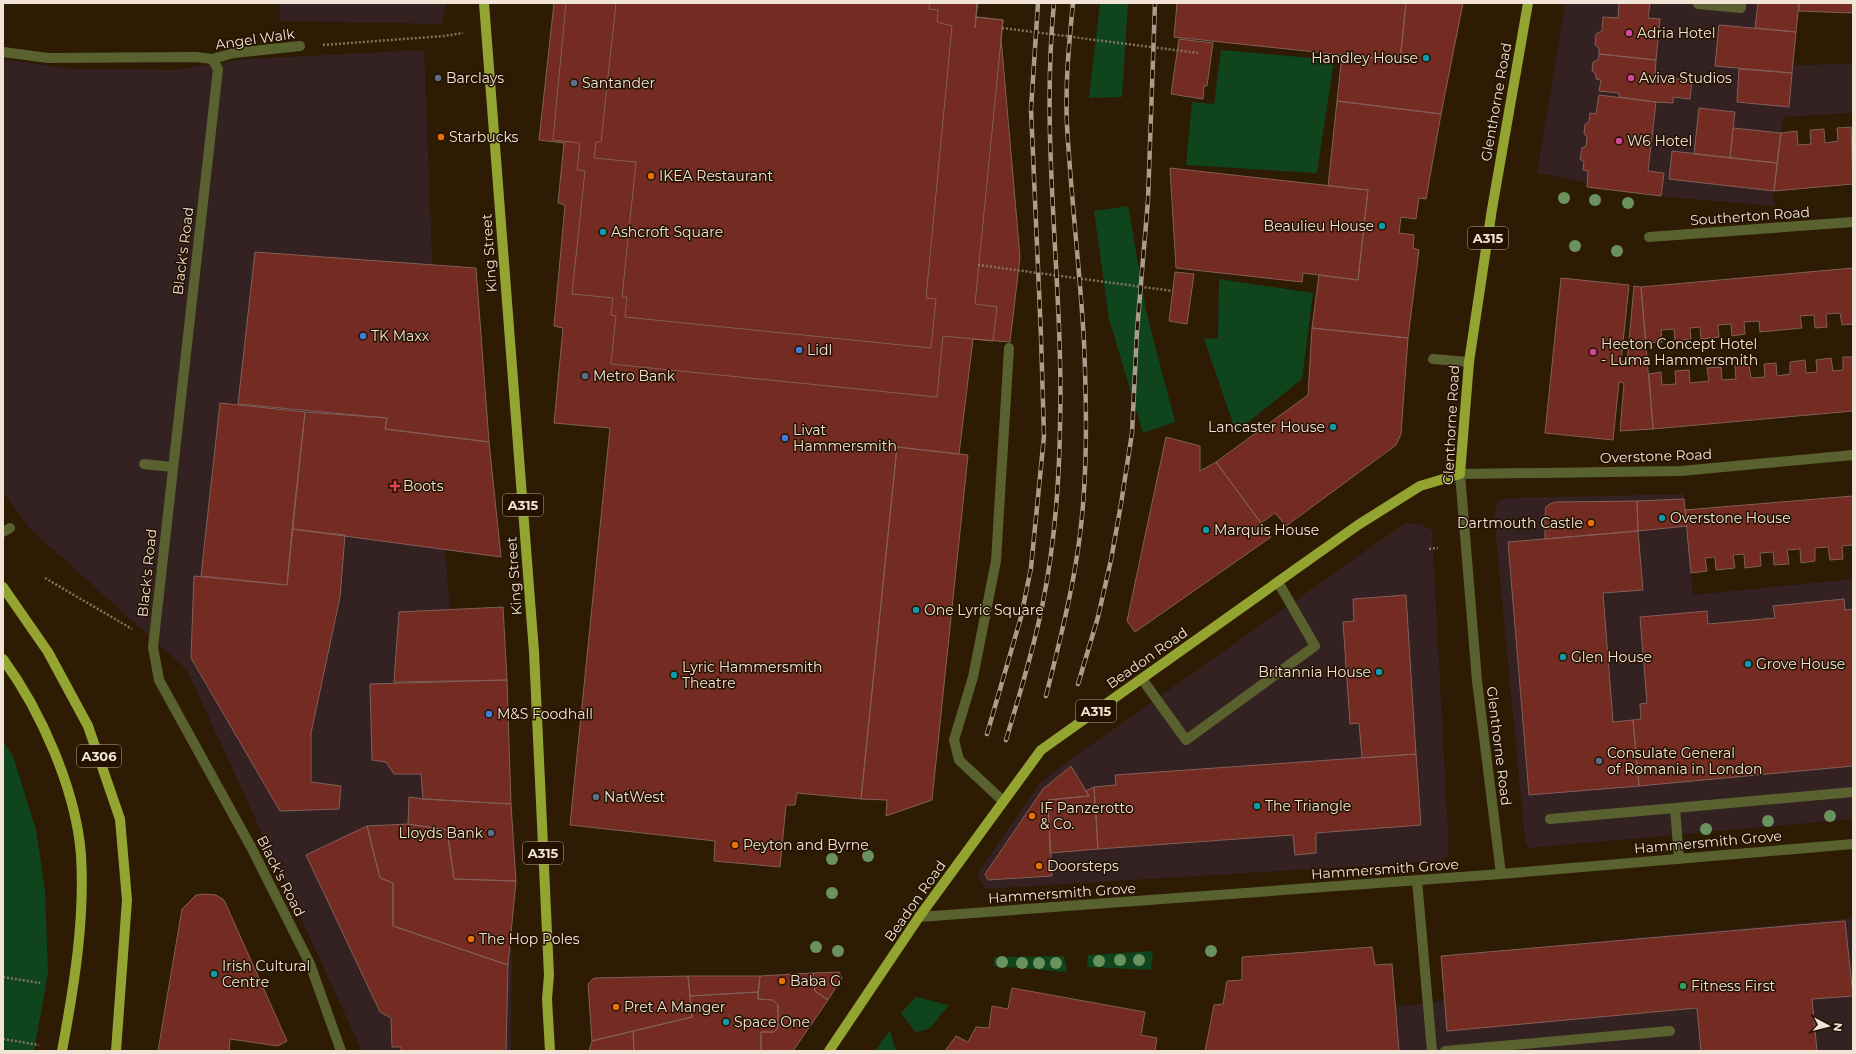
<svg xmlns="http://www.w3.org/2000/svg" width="1856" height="1054" font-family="Montserrat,sans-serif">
	<rect width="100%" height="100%" fill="#2d1b03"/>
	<path fill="#342121" d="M280 3H446L442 24 279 21Z
		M1565 3H1799L1793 65 1853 64V113L1783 117 1773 197 1776 206 1667 197 1537 173Z
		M424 50 439 437 447 574 480 947 512 948 511 1051H362L187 670 29 528 3 492V59L72 69 175 70 248 59Z
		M1684 494 1693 595 1853 579V819L1528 848 1525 840 1494 516 1498 501 1510 498Z
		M1405 523 1420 524 1432 530 1449 853 1441 861 985 889 977 874 1039 784 1067 762Z
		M1853 918V1051H1205L1214 1005 1223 1004 1227 981 1242 980V957L1372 947 1375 965 1392 964 1396 1007 1444 1001 1441 956Z"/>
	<path fill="#0f441c" d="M1100 3H1128L1122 97 1089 98Z
		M1221 50 1334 60 1317 173 1186 165 1192 102 1214 104Z
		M1128 206 1147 315 1175 422 1143 433 1109 319 1094 211Z
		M1219 279 1313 293 1302 379 1236 432 1204 339 1218 338Z
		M3 742 13 756 36 830 45 890 48 973 34 1051H3Z
		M1153 951 1151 970 1087 967 1088 955Z
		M1064 956 1067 972 994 966V957Z
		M916 997 949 1005 930 1028 916 1033 901 1013Z
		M890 1030 896 1051H875Z"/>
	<path fill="#732b22" stroke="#825f59" d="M554 3H978L976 17 1003 20 1001 38 1020 257 1010 342 973 339 959 454 897 447 861 799 797 793 795 805H786L780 867 714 861 715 841 570 825 610 428 554 423 563 328 554 326 565 205 558 203 564 143 539 140Z
		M566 3H616L601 142H596L594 158 636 162 622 297H627L625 317 931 348 936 299 926 298 952 26 937 22 938 10 929 9 930 3H977L975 28 976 17 1003 20 975 304 997 307 993 341 943 336 937 397 611 364 616 316 611 315 613 298 572 294 585 171 577 170 580 143 553 140Z
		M1177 3H1406L1400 61 1174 37Z
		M1406 3H1463L1441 114 1337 101 1342 55 1400 61Z
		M1619 3H1650L1648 18 1660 19 1656 60 1599 54V48L1595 45 1596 34 1602 31 1603 17 1618 18Z
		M1758 3H1799L1796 32 1755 28Z
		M1799 3H1853V13L1799 11Z
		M1719 25 1796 32 1792 73 1715 66Z
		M1179 39 1213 43 1207 86H1204L1203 99 1171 94Z
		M1599 54 1656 60 1655 76 1692 81 1690 99 1673 97V103L1656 102 1619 97V93L1599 91 1601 80 1596 79V74L1592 71 1593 62 1598 60Z
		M1739 69 1792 73 1789 107 1737 102Z
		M1599 95 1656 102 1648 171 1664 173 1661 196 1587 187 1588 171 1583 170 1584 162 1580 159 1582 148 1586 146 1587 136 1584 134 1585 124 1589 122 1590 113 1596 114Z
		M1337 101 1441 114 1426 199 1419 198 1416 219 1401 217 1399 233 1414 235 1413 248 1419 250 1408 338 1312 328 1319 275 1358 280 1368 190 1328 186Z
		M1699 108 1735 112 1730 158 1694 154Z
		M1851 127 1853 184 1774 191 1781 133 1797 131 1798 145 1811 144 1810 130 1824 129 1825 143 1838 141 1837 128Z
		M1733 128 1781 133 1777 163 1730 158Z
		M1672 151 1777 163 1774 191 1669 179Z
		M1170 168 1368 190 1358 280 1303 273 1302 282 1176 268Z
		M255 252 476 268 489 442 385 429 387 418 238 404Z
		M1853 268V324L1842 325 1840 313 1826 314 1827 327 1815 328 1814 315 1800 316 1802 328 1760 332 1759 321 1744 322 1745 334 1732 336 1731 324 1718 325 1719 337 1701 339 1700 327 1690 328 1691 339 1675 341 1674 329 1661 330 1662 342 1646 343 1641 287Z
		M1175 272 1194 274 1187 324 1169 321Z
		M1561 278 1629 285 1621 361 1627 362 1634 286 1641 287 1653 429 1620 431 1624 383 1619 382 1613 440 1545 433Z
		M1312 328 1408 338 1401 434 1396 445 1286 526 1275 513 1261 523 1216 462 1308 395Z
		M1843 357H1853V411L1653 429 1649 374 1661 372 1662 385 1676 384 1675 371 1689 370 1690 383 1709 381 1707 368 1721 367 1722 380 1736 379 1735 366 1749 365 1751 378 1765 377 1764 364 1776 363 1777 376 1790 374V362L1805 360 1806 373 1817 372 1816 360 1831 358 1833 371 1843 370Z
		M220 403 305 412 287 585 201 576Z
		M305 412 387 418 385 429 489 442 501 557 292 529Z
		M1166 437 1200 446V471L1216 462 1271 537 1135 632 1127 621Z
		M897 447 968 455 932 800 886 816 887 800 861 799Z
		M1853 496V545L1842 546 1843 559 1830 560 1828 547 1815 548V561L1801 563 1800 549 1787 550 1789 564 1774 565 1773 552 1760 553 1761 566 1745 568 1744 554 1733 555 1735 568 1716 570 1715 557 1705 558 1707 571 1691 573 1685 510Z
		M1684 499 1687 526 1638 531 1637 501Z
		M1637 501 1638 531 1545 539V516L1546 507 1550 504 1556 502Z
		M292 529 345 535 340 597 311 733V782L341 786 339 809 280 811 191 658 194 576 287 585Z
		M1638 531 1643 590 1603 593 1613 722 1633 720 1639 786 1529 795 1508 542Z
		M1406 595 1416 754 1362 758 1359 723 1350 724 1343 622 1354 621 1353 599Z
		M1844 599 1845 610 1853 609V766L1639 786 1633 720 1641 719 1640 704 1647 703 1640 617 1707 611 1708 624 1775 618 1773 606Z
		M503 607 507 680 394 682 399 612Z
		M507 680 511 804 423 799 421 774H394L386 762 372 760 370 684Z
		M1416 754 1421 825 1316 833V853L1295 855 1293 835 1098 849 1094 787 1116 785 1115 775Z
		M1071 766 1089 796 1048 800 1052 876 988 880 985 874 1043 789Z
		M1094 787 1098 849 1050 853 1048 800 1089 796 1086 791Z
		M409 797 423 799 511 804 516 881 454 879 447 830 408 824Z
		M408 824 447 830 454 879 516 881 508 965 393 926V883L380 878 367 826Z
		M367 826 380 878 393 883V926L508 965 506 1051H401V1047H392L391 1018 380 1012 306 855Z
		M205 894 216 895 224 900 287 1041 278 1046 230 1039 229 1051H158L182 909 196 895Z
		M1845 921 1853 996 1812 999 1817 1051H1701L1697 1008 1447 1031 1441 956Z
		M1372 947 1375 965 1392 964 1399 1051H1205L1214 1005 1223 1004 1227 981 1242 980V957Z
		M839 972 842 978 828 1000 815 991 813 973Z
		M813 973 815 991 828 1000 793 1051H761V1032H774L778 1027V1005L773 1000 758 999 760 976Z
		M688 976 692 1017 592 1041 588 984 594 978Z
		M688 976H760L758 992 690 996Z
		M1012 988 1145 1012 1141 1035 1157 1038 1155 1051H945L956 1036 968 1042 976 1027 989 1028 992 1006 1008 1009Z
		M758 992V999L773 1000 778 1005V1027L774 1032H761V1051H634L633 1031 692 1017 690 996Z
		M633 1031 634 1051H589L592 1041Z"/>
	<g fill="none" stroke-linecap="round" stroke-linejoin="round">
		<path stroke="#83735f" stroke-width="2.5" stroke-dasharray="2 2" stroke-linecap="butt" d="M1002 28 1198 53
			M323 45 444 36 463 33
			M978 265 1173 291
			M1429 549 1438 548
			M45 578 132 629
			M3 977 40 983
			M3 1039 39 1045"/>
		<path stroke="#59622f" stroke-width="10" d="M1698 4 1741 8V3
			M1433 359 1469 362
			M144 464 172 467
			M3 532 10 528
			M1142 679 1186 740 1315 646 1278 582
			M1003 801 959 760 954 740 973 677 996 561 1009 348
			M1550 819 1675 808
			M1679 859 1675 808 1853 792
			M1417 880 1432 1051
			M1445 1051 1670 1031"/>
		<path stroke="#59622f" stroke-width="10" d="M3 52 48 58 196 57 212 59 234 53 300 46
			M212 59 218 69 153 647 159 680 251 847 310 964 341 1051
			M1649 237 1853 222
			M1501 874 1477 681 1460 474 1681 471 1853 455
			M919 917 1501 874 1853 844"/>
		<path stroke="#93a530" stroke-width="10" d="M484 3 534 652 549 975 547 999 550 1051
			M3 587 48 652 88 726 120 819 127 900 116 1051
			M3 659C41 711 76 790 81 855 85 920 74 987 62 1051
			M829 1051 919 917 1041 750 1358 525 1420 486 1460 474 1469 362 1492 209 1528 3"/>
		<g stroke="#ab9d8b" stroke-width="4.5">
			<path id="rail" d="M1078 684 1098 617 1111 560 1121 504 1132 433 1137 331 1148 200 1155 3
				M1046 696C1057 652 1069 607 1076 562 1088 492 1087 414 1084 342 1080 270 1071 198 1067 125 1065 84 1069 44 1073 3
				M987 734 1021 617 1031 568 1044 436 1041 336 1031 109 1038 3
				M1006 740C1019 696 1033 652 1042 607 1054 549 1059 487 1060 428 1064 286 1040 145 1054 3"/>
		</g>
		<use href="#rail" stroke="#231200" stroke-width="3" stroke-dasharray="9" stroke-linecap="butt"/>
	</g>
	<g fill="#6a925e">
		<circle cx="1564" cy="198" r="6"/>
		<circle cx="1595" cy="200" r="6"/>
		<circle cx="1628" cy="203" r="6"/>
		<circle cx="1575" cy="246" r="6"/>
		<circle cx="1617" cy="251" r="6"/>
		<circle cx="1830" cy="816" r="6"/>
		<circle cx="1768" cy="821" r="6"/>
		<circle cx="1706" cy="829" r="6"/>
		<circle cx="868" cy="856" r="6"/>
		<circle cx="832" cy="859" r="6"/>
		<circle cx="832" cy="893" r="6"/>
		<circle cx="816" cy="947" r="6"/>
		<circle cx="838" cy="951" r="6"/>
		<circle cx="1211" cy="951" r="6"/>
		<circle cx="1120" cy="960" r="6"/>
		<circle cx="1139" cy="960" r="6"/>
		<circle cx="1099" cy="961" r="6"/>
		<circle cx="1002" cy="962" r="6"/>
		<circle cx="1022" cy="963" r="6"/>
		<circle cx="1039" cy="963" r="6"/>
		<circle cx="1056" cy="963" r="6"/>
	</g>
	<g fill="#d1479c" stroke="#231200" stroke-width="1.5">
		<circle cx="1629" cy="33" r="4"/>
		<circle cx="1631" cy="78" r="4"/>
		<circle cx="1619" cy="141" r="4"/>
		<circle cx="1593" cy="352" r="4"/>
	</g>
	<g fill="#0f9aa8" stroke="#231200" stroke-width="1.5">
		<circle cx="1426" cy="58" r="4"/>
		<circle cx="1382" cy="226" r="4"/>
		<circle cx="603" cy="232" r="4"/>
		<circle cx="1333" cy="427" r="4"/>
		<circle cx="1662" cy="518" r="4"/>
		<circle cx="1206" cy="530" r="4"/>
		<circle cx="916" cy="610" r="4"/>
		<circle cx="1563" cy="657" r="4"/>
		<circle cx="1748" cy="664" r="4"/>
		<circle cx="1379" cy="672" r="4"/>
		<circle cx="674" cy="675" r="4"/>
		<circle cx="1257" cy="806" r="4"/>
		<circle cx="214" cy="974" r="4"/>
		<circle cx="726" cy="1022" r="4"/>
	</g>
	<g fill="#5c6f8a" stroke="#231200" stroke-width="1.5">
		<circle cx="438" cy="78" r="4"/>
		<circle cx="574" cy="83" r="4"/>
		<circle cx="585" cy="376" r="4"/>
		<circle cx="1599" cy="761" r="4"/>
		<circle cx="596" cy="797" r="4"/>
		<circle cx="491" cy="833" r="4"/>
	</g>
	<g fill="#e8710a" stroke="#231200" stroke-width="1.5">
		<circle cx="441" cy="137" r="4"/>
		<circle cx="651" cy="176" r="4"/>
		<circle cx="1591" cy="523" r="4"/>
		<circle cx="1032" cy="816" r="4"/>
		<circle cx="735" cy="845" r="4"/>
		<circle cx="1039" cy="866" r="4"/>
		<circle cx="471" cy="939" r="4"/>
		<circle cx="782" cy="981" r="4"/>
		<circle cx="616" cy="1007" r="4"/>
	</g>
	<g fill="#3f7fe0" stroke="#231200" stroke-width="1.5">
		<circle cx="363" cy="336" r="4"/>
		<circle cx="799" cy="350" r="4"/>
		<circle cx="785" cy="438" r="4"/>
		<circle cx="489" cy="714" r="4"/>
	</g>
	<path fill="#e0444e" stroke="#231200" stroke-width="1.5" d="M393 480h4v4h4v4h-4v4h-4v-4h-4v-4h4z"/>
	<circle fill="#2e9e5b" stroke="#231200" stroke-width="1.5" cx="1683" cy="986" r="4"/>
	<g text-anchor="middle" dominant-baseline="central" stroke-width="3" stroke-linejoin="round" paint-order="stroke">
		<g fill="#231200" stroke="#b3a596" stroke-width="1">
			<rect x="1468" y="227" width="40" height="22" rx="3"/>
			<rect x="503" y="494" width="40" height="22" rx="3"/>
			<rect x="1076" y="700" width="40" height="22" rx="3"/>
			<rect x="77" y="745" width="44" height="22" rx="3"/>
			<rect x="523" y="842" width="40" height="22" rx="3"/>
		</g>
		<g font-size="13" font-weight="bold" fill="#f1e4d6">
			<text x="1488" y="238">A315</text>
			<text x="523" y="505">A315</text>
			<text x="1096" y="711">A315</text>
			<text x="99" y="756">A306</text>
			<text x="543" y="853">A315</text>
		</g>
		<g font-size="14" fill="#f1e4d6" stroke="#231200" text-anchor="start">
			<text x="1637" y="33">Adria Hotel</text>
			<text x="1418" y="58" text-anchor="end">Handley House</text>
			<text x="446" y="78">Barclays</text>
			<text x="1639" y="78">Aviva Studios</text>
			<text x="582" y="83">Santander</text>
			<text x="449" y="137">Starbucks</text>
			<text x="1627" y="141">W6 Hotel</text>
			<text x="659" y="176">IKEA Restaurant</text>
			<text x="1374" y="226" text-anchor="end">Beaulieu House</text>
			<text x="611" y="232">Ashcroft Square</text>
			<text x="371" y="336">TK Maxx</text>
			<text x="1601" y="344">Heeton Concept Hotel<tspan x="1601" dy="16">- Luma Hammersmith</tspan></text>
			<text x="807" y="350">Lidl</text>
			<text x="593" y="376">Metro Bank</text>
			<text x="1325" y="427" text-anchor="end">Lancaster House</text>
			<text x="793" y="430">Livat<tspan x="793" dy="16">Hammersmith</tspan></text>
			<text x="403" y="486">Boots</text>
			<text x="1670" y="518">Overstone House</text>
			<text x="1583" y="523" text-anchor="end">Dartmouth Castle</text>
			<text x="1214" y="530">Marquis House</text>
			<text x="924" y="610">One Lyric Square</text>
			<text x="1571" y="657">Glen House</text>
			<text x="1756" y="664">Grove House</text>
			<text x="682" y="667">Lyric Hammersmith<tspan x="682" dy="16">Theatre</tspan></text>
			<text x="1371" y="672" text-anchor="end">Britannia House</text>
			<text x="497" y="714">M&amp;S Foodhall</text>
			<text x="1607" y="753">Consulate General<tspan x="1607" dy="16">of Romania in London</tspan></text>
			<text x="604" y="797">NatWest</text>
			<text x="1265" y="806">The Triangle</text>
			<text x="1040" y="808">IF Panzerotto<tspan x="1040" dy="16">&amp; Co.</tspan></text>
			<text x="483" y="833" text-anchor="end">Lloyds Bank</text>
			<text x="743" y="845">Peyton and Byrne</text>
			<text x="1047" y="866">Doorsteps</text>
			<text x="479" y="939">The Hop Poles</text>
			<text x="222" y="966">Irish Cultural<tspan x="222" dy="16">Centre</tspan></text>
			<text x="790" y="981">Baba G</text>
			<text x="1691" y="986">Fitness First</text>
			<text x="624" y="1007">Pret A Manger</text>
			<text x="734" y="1022">Space One</text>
		</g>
		<g font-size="14" fill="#f1e4d6" stroke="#231200">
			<text transform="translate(255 39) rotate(-8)">Angel Walk</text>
			<text transform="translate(1496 102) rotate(-80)">Glenthorne Road</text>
			<text transform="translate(1750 216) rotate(-4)">Southerton Road</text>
			<text transform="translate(183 251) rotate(-83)">Black's Road</text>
			<text transform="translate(489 253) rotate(-94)">King Street</text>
			<text transform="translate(1451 425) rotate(-87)">Glenthorne Road</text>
			<text transform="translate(1656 456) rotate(-2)">Overstone Road</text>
			<text transform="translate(147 573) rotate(-84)">Black's Road</text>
			<text transform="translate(514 576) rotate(-94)">King Street</text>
			<text transform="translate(1147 658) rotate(-35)">Beadon Road</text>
			<text transform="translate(1499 746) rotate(83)">Glenthorne Road</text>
			<text transform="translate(1708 842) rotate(-5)">Hammersmith Grove</text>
			<text transform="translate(1385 869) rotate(-4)">Hammersmith Grove</text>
			<text transform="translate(281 876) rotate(63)">Black's Road</text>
			<text transform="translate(1062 893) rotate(-4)">Hammersmith Grove</text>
			<text transform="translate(915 901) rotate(-55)">Beadon Road</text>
		</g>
	</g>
	<rect width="1856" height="1054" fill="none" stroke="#f1e4d6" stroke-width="8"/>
	<g transform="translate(1828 1026) rotate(97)" stroke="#231200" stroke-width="3" paint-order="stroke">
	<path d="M0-3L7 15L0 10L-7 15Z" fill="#f1e4d6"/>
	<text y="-6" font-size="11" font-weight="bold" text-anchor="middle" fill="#f1e4d6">N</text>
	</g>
</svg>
